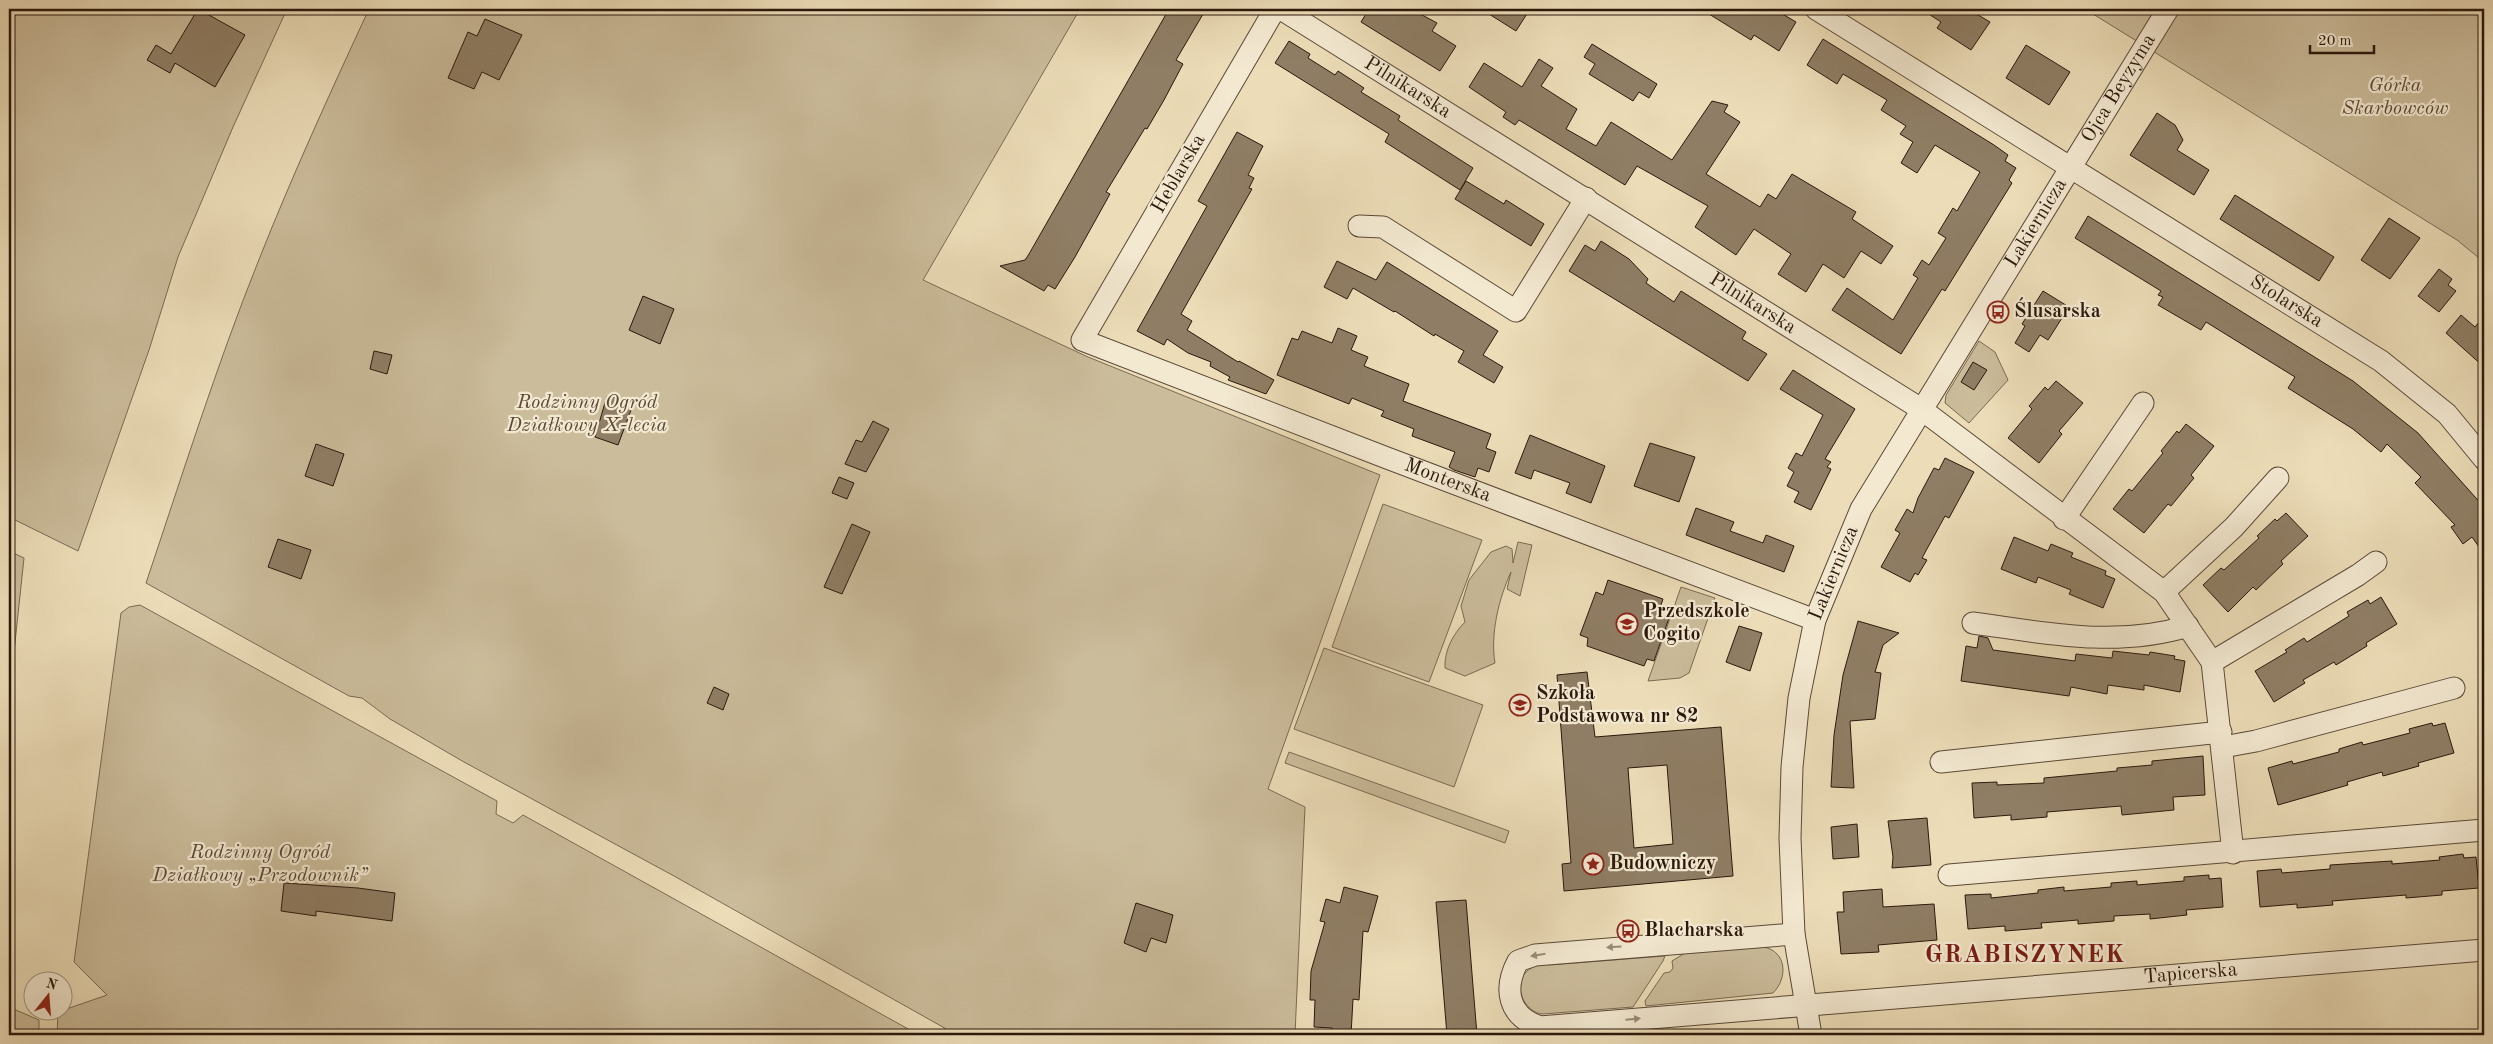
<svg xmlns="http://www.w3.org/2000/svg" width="2493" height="1044" font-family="'Old Standard TT',serif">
	<rect width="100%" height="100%" fill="#ecddb8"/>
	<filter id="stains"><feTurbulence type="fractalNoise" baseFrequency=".004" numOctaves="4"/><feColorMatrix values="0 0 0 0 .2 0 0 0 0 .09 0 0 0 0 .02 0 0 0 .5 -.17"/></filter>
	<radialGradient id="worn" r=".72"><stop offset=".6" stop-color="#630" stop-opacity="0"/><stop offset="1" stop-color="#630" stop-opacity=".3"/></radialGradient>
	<path fill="#cbbc9b" stroke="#7a6a54" d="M9 9H287L233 127 178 257 149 350 78 551 9 517Z
		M369 9H1080L923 280 1088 357 1380 475 1268 789 1305 807 1295 1035H957L674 876 464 762 390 719 362 698 349 696 146 583C182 476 216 367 258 262 292 176 330 93 369 9Z
		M2085 9H2484V262L2457 240Z
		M1979 341 1995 352 2008 380 1969 423 1945 403 1946 395Z
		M1383 504 1482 540 1429 682 1332 647Z
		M1518 542 1532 545 1520 596 1507 589 1511 572C1499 598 1490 634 1495 663L1465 676 1445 668C1444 651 1453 634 1465 622L1461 606 1469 580 1491 552 1506 546 1512 549 1513 563Z
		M9 551 24 558 11 680 9 679Z
		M1681 587 1715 598 1689 673 1680 678 1648 681Z
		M140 605 497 801 496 814 513 823 523 815 919 1035H57L58 1012 107 995 74 962 121 613 129 607Z
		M1324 648 1483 705 1454 787 1294 729Z
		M1289 752 1509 831 1505 843 1285 763Z
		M1764 947C1787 952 1788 978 1773 993L1646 1006 1645 1001 1664 973 1670 972 1673 968 1672 961 1685 953Z
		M1665 956 1663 961 1633 1007 1543 1014C1524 1013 1513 986 1526 972 1532 966 1540 965 1548 962L1549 965Z
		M9 1007 39 1020V1035H9Z"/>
	<path fill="#8f7e65" stroke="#2a180c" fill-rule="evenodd" d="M198 9 245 35 215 87 175 63 170 73 147 60 156 45 171 54Z
		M1169 9H1206L1176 60 1183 64 1164 100 1147 129 1145 128 1106 192 1110 194 1075 257 1055 289 1048 285 1044 291 1000 266 1025 260 1029 254Z
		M1369 9H1411L1437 23 1432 31 1456 46 1440 71 1361 22Z
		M1481 9H1530L1516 31Z
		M1701 9H1774L1796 22 1779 51 1754 35 1751 40Z
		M1921 9H1968L1990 22 1971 50 1937 28 1941 22Z
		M485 19 522 35 499 80 482 72 474 89 448 78 468 32 477 36Z
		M1823 39 1994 145 2008 155 2005 161 2016 168 2009 180 2012 183 1945 291 1942 289 1901 354 1832 310 1847 288 1893 320 1918 278 1913 275 1922 260 1929 265 1946 238 1938 233 1953 208 1957 211 1980 172 1935 145 1917 173 1901 163 1913 142 1900 134 1906 126 1881 110 1887 100 1843 74 1837 84 1807 65Z
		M1289 41 1310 54 1308 58 1335 75 1338 71 1364 88 1361 92 1400 116 1398 120 1473 168 1460 190 1385 142 1389 134 1275 63Z
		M1592 44 1657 84 1649 98 1639 92 1633 101 1589 74 1595 64 1584 57Z
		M2026 45 2070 72 2049 105 2006 78Z
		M1539 59 1553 68 1541 86 1577 109 1566 129 1596 146 1611 122 1672 160 1712 101 1728 105 1724 112 1740 122 1706 174 1760 207 1768 194 1776 199 1792 174 1856 212 1852 219 1893 246 1881 264 1861 251 1844 278 1823 264 1806 292 1778 274 1791 254 1754 229 1736 255 1695 227 1708 206 1637 166 1625 185 1519 120 1515 125 1503 117 1506 112 1469 87 1484 63 1522 87Z
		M2157 113 2175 125 2183 140 2177 150 2209 170 2194 195 2130 155Z
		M1237 132 1263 146 1248 175 1254 178 1249 188 1252 189 1181 314 1192 321 1187 330 1238 362 1239 361 1274 380 1266 394 1228 380 1230 377 1210 366 1211 362 1188 353 1167 339 1164 345 1137 331 1207 206 1198 201Z
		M1466 181 1504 204 1506 200 1544 224 1531 246 1455 199Z
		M2235 195 2334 257 2319 281 2220 219Z
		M2088 216 2353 381 2418 433 2484 507V554L2472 537 2463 544 2451 527 2455 525 2415 483 2421 477 2387 444 2381 452 2353 429 2288 388 2295 377 2206 322 2201 330 2158 305 2163 297 2158 295 2161 291 2075 238Z
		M2389 218 2420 238 2390 279 2361 260Z
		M1601 241 1629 259 1648 279 1646 283 1674 302 1681 291 1746 332 1742 339 1767 354 1748 381 1569 271 1585 245 1595 251Z
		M1337 261 1376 280 1387 262 1498 331 1483 355 1503 367 1494 383 1458 362 1464 351 1435 334 1434 336 1395 311 1394 312 1353 288 1347 299 1324 287Z
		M2439 269 2452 279 2448 285 2456 291 2439 312 2418 296Z
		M2043 291 2069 307 2048 340 2040 335 2029 352 2015 343 2025 326 2022 324Z
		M643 296 674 309 660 344 629 330Z
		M2461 315 2475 327 2484 316V367L2446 333Z
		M1338 328 1357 336 1351 350 1368 357 1364 366 1409 384 1403 401 1491 434 1486 448 1496 452 1489 472 1478 468 1475 477 1454 470 1449 467 1455 452 1412 436 1414 429 1381 416 1384 411 1352 398 1349 404 1277 375 1292 338 1298 340 1302 331 1332 343Z
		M374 351 392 355 387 374 370 369Z
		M1973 362 1987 370 1974 390 1961 382Z
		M1793 370 1855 409 1825 459 1831 462 1827 467 1831 469 1811 510 1794 502 1799 492 1787 486 1794 472 1788 468 1796 453 1802 456 1823 415 1780 389Z
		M2056 381 2083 403 2059 431 2062 434 2039 463 2008 438 2032 409 2029 406 2045 387 2048 390Z
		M607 396 634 402 618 445 595 437Z
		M873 421 889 429 866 472 845 464 856 440 862 442Z
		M2186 424 2214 446 2191 475 2194 478 2171 506 2168 504 2144 533 2113 509 2129 489 2132 491 2163 453 2161 451 2177 431 2179 433Z
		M1530 435 1605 466 1591 503 1566 493 1570 483 1534 470 1531 479 1515 473Z
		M1650 443 1695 457 1679 502 1634 486Z
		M316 444 344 454 333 486 305 476Z
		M1945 458 1974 472 1949 518 1945 516 1922 558 1927 560 1918 575 1915 573 1910 582 1881 567 1900 533 1895 530 1907 509 1913 513 1918 498 1934 468 1939 470Z
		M839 477 854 483 847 499 832 493Z
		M1696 508 1734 522 1730 531 1763 543 1766 535 1794 546 1784 572 1686 535Z
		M2286 513 2308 536 2281 561 2283 564 2256 590 2253 587 2228 612 2203 585 2221 568 2224 570 2259 538 2257 536 2275 519 2277 521Z
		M852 524 870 532 842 594 824 587Z
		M2014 537 2048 551 2051 544 2073 553 2071 557 2106 571 2105 575 2115 579 2103 608 2069 594 2071 590 2038 577 2036 583 2001 569Z
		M278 539 311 550 301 579 268 567Z
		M1608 580 1663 599 1658 614 1669 618 1654 661 1647 659 1644 666 1587 646 1588 638 1580 635 1596 592 1603 595Z
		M2381 597 2397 624 2366 643 2367 646 2336 665 2334 662 2303 680 2305 683 2274 702 2255 671 2287 652 2285 650 2304 638 2307 642 2349 616 2347 612 2368 600 2370 604Z
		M1858 621 1899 633 1883 645 1875 672 1881 673 1875 719 1850 721 1854 788 1831 787 1834 735 1843 675Z
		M1739 626 1762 633 1750 671 1726 662Z
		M1979 636 1988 638 1993 650 2075 661 2076 654 2112 658 2113 651 2149 655 2150 652 2175 656 2174 659 2185 661 2180 692 2144 685V690L2108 685 2107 694 2071 687 2069 696 1961 681 1966 646 1977 648Z
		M1587 672 1595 737 1721 727 1733 876 1564 891 1562 864 1571 863 1557 675ZM1667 765 1673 844 1634 848 1628 768Z
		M714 687 729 694 723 710 707 703Z
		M2432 723 2433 726 2445 723 2454 753 2418 763 2419 766 2383 776 2382 772 2347 782 2348 785 2278 805 2268 768 2292 761 2293 764 2339 752V749L2362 742 2363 745 2410 733 2409 729Z
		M2203 756 2205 795 2173 797 2174 810 2122 815 2121 806 2047 812V817L2011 820V815L1974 818 1972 783 1997 782V785L2044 783V778L2117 771V768L2152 765V761Z
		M1927 818 1931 865 1892 868 1893 857 1888 821Z
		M1857 824 1859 857 1833 859 1831 827Z
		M2463 854 2464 858 2476 857 2479 888 2442 891V895L2406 898V895L2332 901 2333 905 2297 908V904L2260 907 2257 871 2281 869 2282 873 2330 869V865L2392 861V864L2440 860 2439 857Z
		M2209 875V879L2221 878 2223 907 2186 910 2187 915 2150 919V914L2114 916V921L2078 924V920L2041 923 2042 928 2005 931V926L1968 929 1965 895 1991 894V898L2038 893V890L2064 887V891L2111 887V883L2137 881V885L2184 881V877Z
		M284 883 358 888 395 893 392 921 316 911V916L281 911Z
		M1344 887 1378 896 1368 932 1363 931 1359 1000 1353 999 1351 1035H1331L1332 1028 1314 1027 1315 1000H1310L1311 971 1325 922 1320 921 1326 899 1340 903Z
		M1882 889 1883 907 1934 904 1937 940 1878 945 1879 952 1841 954 1837 912H1844L1843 892Z
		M1466 900 1477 1035H1447L1436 902Z
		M1136 903 1173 915 1166 943 1151 938 1146 952 1124 943Z"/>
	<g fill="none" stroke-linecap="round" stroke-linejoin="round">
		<g stroke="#5a4937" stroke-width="23">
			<g id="street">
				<path id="s1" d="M1275 9 1082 340 1387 458 1815 620"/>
				<path id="s2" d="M1281 9 1921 409 2164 592 2212 662 2233 853"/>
				<path id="s3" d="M1816 9 2381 361 2447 414 2484 459"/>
				<path d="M1359 226 1383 227 1516 311 1586 198"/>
				<path d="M2064 519 2143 403"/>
				<path d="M2164 592 2234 527 2278 478"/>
				<path d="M1973 623C2045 633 2117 648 2188 626"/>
				<path d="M2212 662 2358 575 2376 562"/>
				<path d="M2223 747 2256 741 2454 688"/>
				<path d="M1941 762 2221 732"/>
				<path d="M1949 875 2484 830"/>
				<path id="s4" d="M1794 934 1535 955 1518 961C1503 989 1508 1016 1540 1027L2484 950"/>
				<path id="s5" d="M1811 1035 1794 934 1790 838 1792 767 1799 698 1815 620 1861 509 2168 9"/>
			</g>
		</g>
		<use href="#street" stroke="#f3e9d1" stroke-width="21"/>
	</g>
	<defs><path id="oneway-solid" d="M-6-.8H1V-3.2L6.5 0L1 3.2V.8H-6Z" transform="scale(1.25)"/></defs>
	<g fill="#998b78">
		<use href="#oneway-solid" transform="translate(1614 947) rotate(176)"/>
		<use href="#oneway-solid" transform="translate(1538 955) rotate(171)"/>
		<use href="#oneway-solid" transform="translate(1633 1019) rotate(-5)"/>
	</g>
	<defs>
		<g id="bus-ring" transform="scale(1.125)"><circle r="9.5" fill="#f3e9d1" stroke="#8f2418" stroke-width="1.5"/><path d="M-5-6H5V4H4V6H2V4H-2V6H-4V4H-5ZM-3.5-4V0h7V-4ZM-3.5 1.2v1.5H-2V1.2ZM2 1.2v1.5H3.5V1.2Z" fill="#8f2418"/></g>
		<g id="school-ring" transform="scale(1.125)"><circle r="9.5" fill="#f3e9d1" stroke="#8f2418" stroke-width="1.5"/><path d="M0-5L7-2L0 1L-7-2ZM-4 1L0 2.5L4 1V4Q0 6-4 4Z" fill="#8f2418"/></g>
		<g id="sight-ring" transform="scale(1.125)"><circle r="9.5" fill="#f3e9d1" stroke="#8f2418" stroke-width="1.5"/><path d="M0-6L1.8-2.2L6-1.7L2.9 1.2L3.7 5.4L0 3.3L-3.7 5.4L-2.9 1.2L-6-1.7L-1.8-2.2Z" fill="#8f2418"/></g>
	</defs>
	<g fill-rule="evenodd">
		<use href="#bus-ring" x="1998" y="312"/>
		<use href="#school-ring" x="1627" y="624"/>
		<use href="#school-ring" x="1520" y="705"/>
		<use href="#sight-ring" x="1593" y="864"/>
		<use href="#bus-ring" x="1628" y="931"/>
	</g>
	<g text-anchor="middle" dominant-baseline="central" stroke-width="4.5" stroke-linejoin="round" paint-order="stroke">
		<g font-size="20" font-style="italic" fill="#5a4937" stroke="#f3e9d1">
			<text x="2395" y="86">Górka<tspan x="2395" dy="23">Skarbowców</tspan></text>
			<text x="587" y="403">Rodzinny Ogród<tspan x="587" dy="23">Działkowy X-lecia</tspan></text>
			<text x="260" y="853">Rodzinny Ogród<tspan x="260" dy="23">Działkowy „Przodownik”</tspan></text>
		</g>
		<g font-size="20" fill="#2a180c" stroke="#f3e9d1">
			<text stroke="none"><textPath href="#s2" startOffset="149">Pilnikarska</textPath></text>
			<text stroke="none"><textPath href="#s5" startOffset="1032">Ojca Beyzyma</textPath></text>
			<text transform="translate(1179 174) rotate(-60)">Heblarska</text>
			<text stroke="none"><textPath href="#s5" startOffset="874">Lakiernicza</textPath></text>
			<text stroke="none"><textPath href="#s3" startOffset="554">Stolarska</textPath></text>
			<text stroke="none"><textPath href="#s2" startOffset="556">Pilnikarska</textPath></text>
			<text stroke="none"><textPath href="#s1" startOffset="775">Monterska</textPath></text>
			<text stroke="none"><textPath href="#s5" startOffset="469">Lakiernicza</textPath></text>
			<text stroke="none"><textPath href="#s4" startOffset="1012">Tapicerska</textPath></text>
		</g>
		<g font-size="20" font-weight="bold" fill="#2a180c" stroke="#f3e9d1" text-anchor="start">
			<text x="2014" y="312">Ślusarska</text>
			<text x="1643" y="612">Przedszkole<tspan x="1643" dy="23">Cogito</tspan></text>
			<text x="1536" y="694">Szkoła<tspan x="1536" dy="23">Podstawowa nr 82</tspan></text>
			<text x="1609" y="864">Budowniczy</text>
			<text x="1644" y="931">Blacharska</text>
		</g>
		<g font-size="25" font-weight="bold" letter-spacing="1" fill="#7a1f14" stroke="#f3e9d1">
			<text x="2025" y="955">GRABISZYNEK</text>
		</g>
	</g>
	<rect width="2493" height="1044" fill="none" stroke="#ecddb8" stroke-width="30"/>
	<rect x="10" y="10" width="2473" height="1024" fill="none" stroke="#2a180c" stroke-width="2.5"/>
	<rect x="15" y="15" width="2463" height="1014" fill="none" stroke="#2a180c"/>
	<g transform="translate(48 996) rotate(17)"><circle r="24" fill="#f3e9d1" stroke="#a39582"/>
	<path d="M0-4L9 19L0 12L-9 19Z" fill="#8f2418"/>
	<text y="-8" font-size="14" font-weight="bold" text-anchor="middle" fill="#2a180c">N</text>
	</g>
	<path d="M2310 45v8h64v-8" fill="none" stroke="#2a180c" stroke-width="2.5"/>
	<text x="2318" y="45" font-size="15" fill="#2a180c" stroke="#f3e9d1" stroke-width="4" paint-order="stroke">20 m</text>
	<rect width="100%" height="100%" filter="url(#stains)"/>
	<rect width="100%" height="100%" fill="url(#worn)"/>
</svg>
